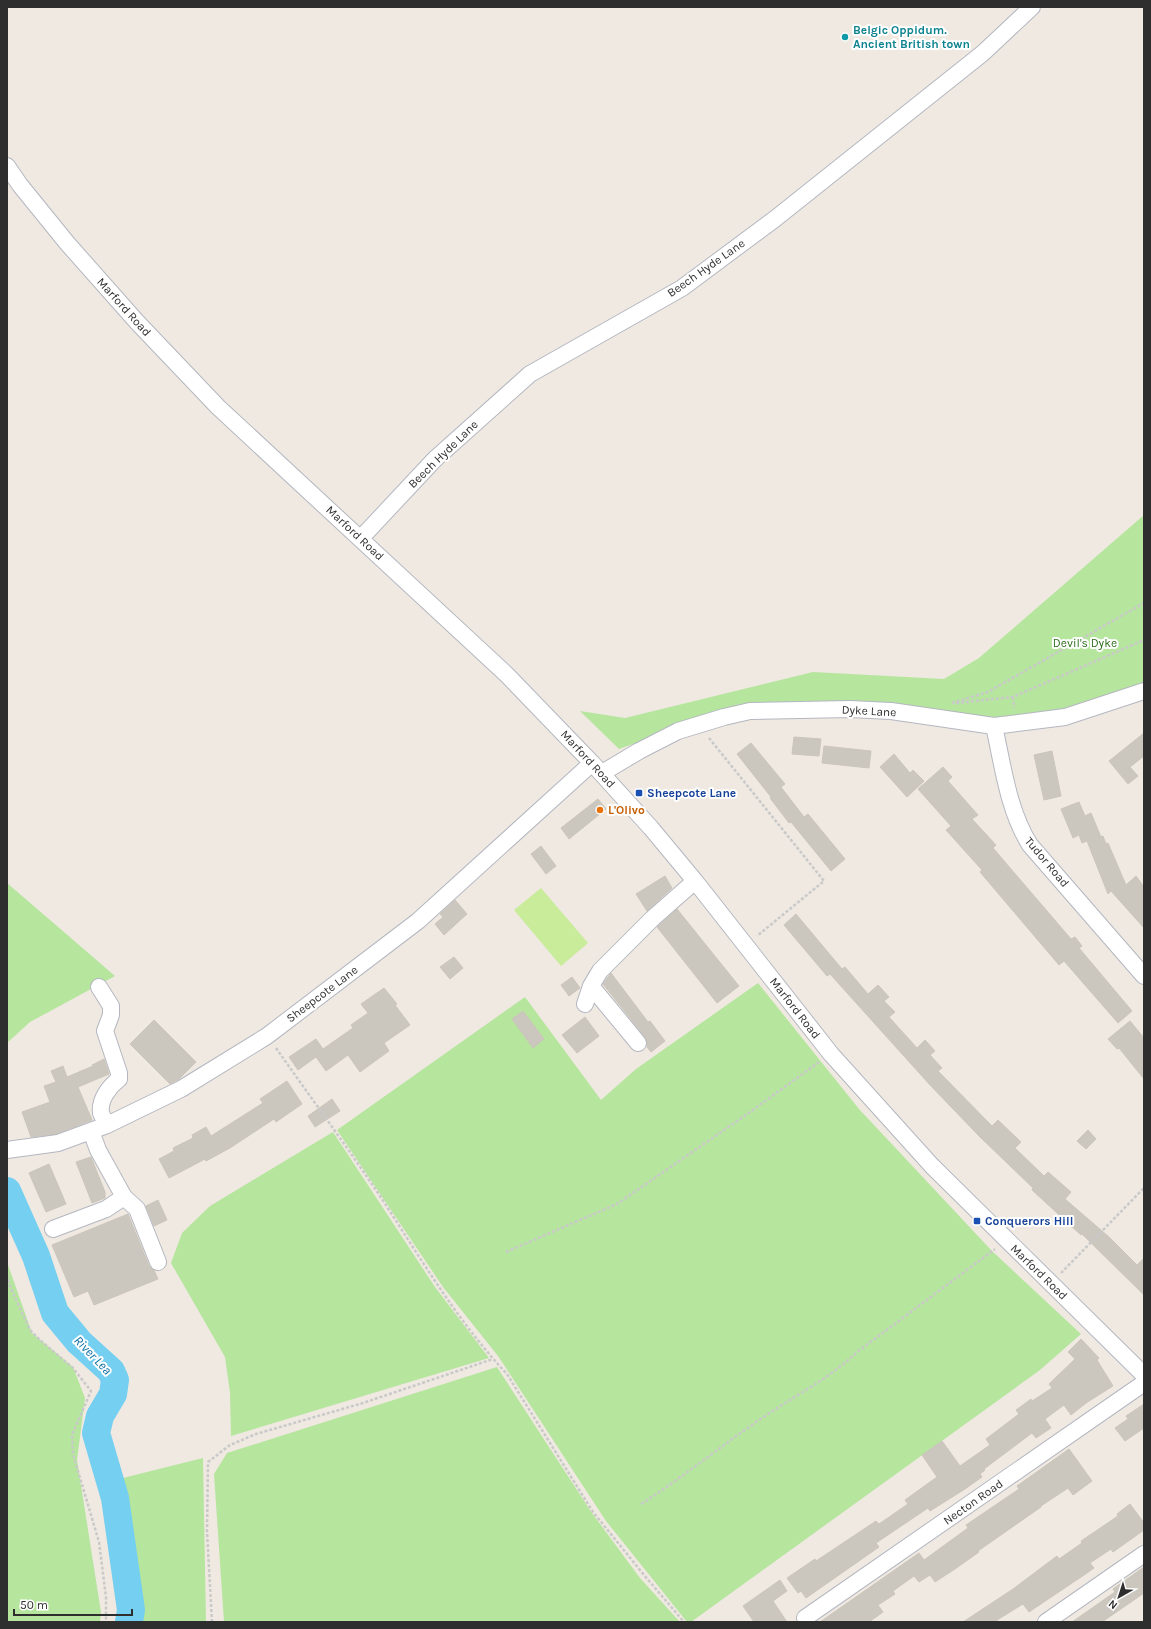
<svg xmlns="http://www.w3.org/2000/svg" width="1151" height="1629" font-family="Karla,sans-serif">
	<rect width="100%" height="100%" fill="#efe9e1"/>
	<path fill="#b6e59e" d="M1144 515V684L1060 712 980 722 744 709 672 730 619 749 580 711 625 718 813 672 944 679 979 658Z
		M7 883 115 976 30 1022 7 1043Z
		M758 983 859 1109 992 1251 1081 1334 1040 1370 691 1622H687L606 1521 498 1356 443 1287 337 1130 525 997 601 1100 636 1069Z
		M333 1132 435 1287 489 1358 231 1436 230 1393 225 1357 171 1263 182 1233 210 1206Z
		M7 1262 32 1333 73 1367 85 1398 77 1460 101 1612 100 1622H7Z
		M497 1367 592 1513 640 1578 680 1622H224L214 1474 227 1453Z
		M203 1458 206 1622H136L115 1480Z"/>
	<path fill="#c9ec9a" d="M541 888 588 943 561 966 514 910Z"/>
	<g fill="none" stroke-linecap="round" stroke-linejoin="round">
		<path stroke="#75cff0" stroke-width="28" d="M7 1191 36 1256 55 1313 79 1342 111 1371 115 1380 113 1394 100 1416 96 1433 115 1498 131 1610 129 1622"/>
	</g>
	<path fill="#cbc7bf" stroke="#cbc5ba" d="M1144 733V756L1130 767 1138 776 1128 784 1109 761Z
		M794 737 821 739 819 756 792 754Z
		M751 743 785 784 781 787 804 817 808 814 845 859 831 871 791 822 789 823 770 798 771 797 737 754Z
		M824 746 871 751 869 768 822 763Z
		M1052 751 1061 796 1044 800 1034 755Z
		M894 754 910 773 913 770 924 781 907 797 880 767Z
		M943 767 952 777 948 781 978 815 972 819 996 845 993 848 1071 939 1075 937 1082 946 1079 948 1132 1011 1118 1023 1064 961 1059 965 980 872 982 870 946 830 951 826 918 789Z
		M598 799 606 809 569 839 561 828Z
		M1079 802 1085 816 1091 813 1101 837 1103 836 1106 844 1108 843 1126 885 1136 876 1144 887V928L1111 891 1108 894 1087 841 1082 843 1079 835 1073 838 1061 809Z
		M541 846 556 866 546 874 531 854Z
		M665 876 672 888 647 911 636 894Z
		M455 900 467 914 444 935 435 924 443 917 440 914Z
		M677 909 739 986 717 1003 657 927Z
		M796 914 842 969 845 967 868 994 878 985 889 997 884 1001 895 1012 889 1017 917 1048 925 1040 935 1051 930 1055 942 1068 938 1071 992 1126 998 1120 1021 1142 1015 1148 1044 1176 1048 1172 1071 1192 1065 1199 1109 1237 1137 1265 1144 1258V1295L1082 1234 1081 1235 1032 1190 1033 1188 980 1137 930 1085 830 974 827 976 784 925Z
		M454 957 463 968 450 979 440 967Z
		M611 973 648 1022 650 1021 665 1041 651 1052 647 1047V1042L645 1037 603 984Z
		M572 977 580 988 569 996 561 985Z
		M384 988 397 1004 395 1005 410 1025 384 1043 389 1051 360 1072 348 1055 326 1071 316 1057 298 1070 289 1057 316 1039 323 1049 353 1028 351 1025 368 1013 361 1004Z
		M523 1011 544 1039 533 1048 512 1019Z
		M585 1017 599 1036 577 1053 562 1035Z
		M154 1020 196 1062 179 1079 170 1084 130 1044Z
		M1130 1021 1144 1038V1079L1119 1048 1117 1049 1108 1039Z
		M104 1059 109 1074 78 1087 92 1120 56 1134 31 1137 22 1112 50 1102 44 1086 56 1082 51 1071 63 1066 67 1077 93 1066 92 1065Z
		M287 1081 302 1104 276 1122 274 1119 230 1148 206 1161 205 1159 169 1178 159 1159 174 1151 173 1148 193 1138 192 1135 206 1127 211 1136 263 1103 260 1099Z
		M332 1099 340 1111 315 1127 308 1116Z
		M1088 1130 1096 1139 1086 1149 1077 1141Z
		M91 1157 105 1192V1198L92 1203 76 1162Z
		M49 1164 66 1204 46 1212 29 1173Z
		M158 1200 167 1220 154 1226 146 1206Z
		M128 1214 149 1266 154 1270 158 1279 94 1305 88 1291 74 1297 52 1245Z
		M1081 1339 1099 1358 1097 1360 1113 1386 1086 1403 1071 1415 1064 1405 1045 1419 1051 1428 1036 1438 1032 1433 984 1469 985 1470 980 1474 982 1477 965 1489 930 1511 928 1508 876 1543 879 1547 806 1598 801 1591 798 1593 787 1578 815 1559 816 1561 876 1521 879 1524 908 1504 905 1500 937 1477 922 1455 942 1441 960 1466 990 1445 986 1439 1019 1414 1016 1410 1031 1399 1032 1401 1052 1388 1049 1384 1075 1359 1068 1352Z
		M1144 1404V1428L1125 1441 1115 1428 1128 1419 1126 1416Z
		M1069 1449 1092 1481 1073 1495 1068 1488 1041 1506V1507L978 1551 979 1552 955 1569 935 1582 930 1575 919 1582 914 1576 893 1591 895 1594 878 1605 883 1612 869 1622H820L919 1553 924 1560 968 1528 966 1525 1019 1489 1017 1486Z
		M1130 1504 1144 1523V1530L1113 1552 1111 1549 1090 1563 1094 1568 1087 1573 1029 1612 1023 1604 994 1622H963L1013 1589 1057 1556 1059 1559 1082 1543 1081 1541 1118 1516 1117 1514Z
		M1144 1567V1593L1102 1622H1072L1115 1592 1113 1589Z
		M780 1580 787 1591 773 1601 787 1622H754L743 1606Z"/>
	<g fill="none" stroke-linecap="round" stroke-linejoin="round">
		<g stroke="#b4b7c1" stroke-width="18">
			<path id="minor" d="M7 166 20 185 67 243 137 322 218 407 507 675 592 763 651 828 695 881 831 1054 932 1166 1144 1375
				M361 538 435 459 530 374 682 288 776 218 983 53 1032 7
				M994 726C1003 766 1008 810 1030 845L1144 976
				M602 773 639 751 678 731 724 717 750 711 850 709 891 711 994 726 1065 717 1144 691
				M591 986 638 1043
				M99 987 111 1006V1015L105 1031 119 1073V1079C110 1086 99 1099 101 1113 102 1116 105 1121 107 1125
				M585 1004 591 986 600 971 653 918 695 881
				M91 1131 98 1150 124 1197 137 1209 158 1262
				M7 1150 58 1143 107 1125 181 1089 267 1036 418 921 592 763
				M53 1229 106 1209 124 1197
				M808 1622 805 1618 1144 1383
				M1046 1622 1144 1554"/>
		</g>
		<path stroke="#c9c9c9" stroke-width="2.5" stroke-dasharray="3 2" stroke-linecap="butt" d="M1013 697 1014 708
			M952 703 988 692 1144 603
			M956 703 1013 697 1144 640
			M709 738 824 881 757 936
			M276 1048C311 1098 348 1148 382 1199 421 1259 458 1322 507 1374L593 1512 644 1575 684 1622
			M506 1252 617 1204 753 1110 819 1062
			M1061 1273 1144 1188
			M7 1275 9 1284 30 1330 40 1340 73 1368 91 1391 72 1435 73 1454 99 1542 106 1597V1622
			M641 1504C683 1477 721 1446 762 1418 794 1396 829 1379 857 1352L995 1249
			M212 1622 207 1531 208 1462 230 1445 256 1434 363 1403 493 1359"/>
		<use href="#minor" stroke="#fff" stroke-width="16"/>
	</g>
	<circle fill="#0f9aa8" stroke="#fff" stroke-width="1.5" cx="845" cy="37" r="4"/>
	<g fill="#1a4fb4" stroke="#fff" stroke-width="1.5">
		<rect x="635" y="789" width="8" height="8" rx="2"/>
		<rect x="973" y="1217" width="8" height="8" rx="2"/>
	</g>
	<circle fill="#e8710a" stroke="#fff" stroke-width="1.5" cx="600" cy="810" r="4"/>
	<g text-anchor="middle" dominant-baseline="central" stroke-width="4" stroke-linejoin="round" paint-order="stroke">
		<g font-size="12" font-weight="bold" fill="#0d838f" stroke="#fff" text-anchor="start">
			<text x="853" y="30">Belgic Oppidum.<tspan x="853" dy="14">Ancient British town</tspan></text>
		</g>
		<g font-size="12" fill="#2e2e2e" stroke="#fff">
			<text transform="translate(706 268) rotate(-35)">Beech Hyde Lane</text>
			<text transform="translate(124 307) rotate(48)">Marford Road</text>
			<text transform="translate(443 454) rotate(-44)">Beech Hyde Lane</text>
			<text transform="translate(355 533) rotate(43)">Marford Road</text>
			<text transform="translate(869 711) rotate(3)">Dyke Lane</text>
			<text transform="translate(588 759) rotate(47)">Marford Road</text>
			<text transform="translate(1047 862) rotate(50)">Tudor Road</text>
			<text transform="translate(322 994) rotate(-37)">Sheepcote Lane</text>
			<text transform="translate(795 1008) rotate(52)">Marford Road</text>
			<text transform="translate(1039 1272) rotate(44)">Marford Road</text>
			<text transform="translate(973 1502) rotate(-35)">Necton Road</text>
		</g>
		<g font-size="12" fill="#2c6e1b" stroke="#fff">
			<text x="1085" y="643">Devil's Dyke</text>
		</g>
		<g font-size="12" font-weight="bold" fill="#164399" stroke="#fff" text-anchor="start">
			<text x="647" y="793">Sheepcote Lane</text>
			<text x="985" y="1221">Conquerors Hill</text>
		</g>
		<g font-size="12" font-weight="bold" fill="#c56008" stroke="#fff" text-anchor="start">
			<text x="608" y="810">L'Olivo</text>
		</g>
		<g font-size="13" font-style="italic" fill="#0d6fa3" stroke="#fff">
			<text transform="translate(93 1355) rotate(46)">River Lea</text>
		</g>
	</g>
	<rect width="1151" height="1629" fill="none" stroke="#2e2e2e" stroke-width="16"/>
	<g transform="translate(1119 1597) rotate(219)" stroke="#ffffff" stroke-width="3" paint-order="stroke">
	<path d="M0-3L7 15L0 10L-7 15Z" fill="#2e2e2e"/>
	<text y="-6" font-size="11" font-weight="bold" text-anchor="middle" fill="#2e2e2e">N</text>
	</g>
	<path d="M14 1609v6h118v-6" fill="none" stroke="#2e2e2e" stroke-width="2"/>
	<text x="20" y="1609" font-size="12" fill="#2e2e2e" stroke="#ffffff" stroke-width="3" paint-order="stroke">50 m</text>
</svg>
